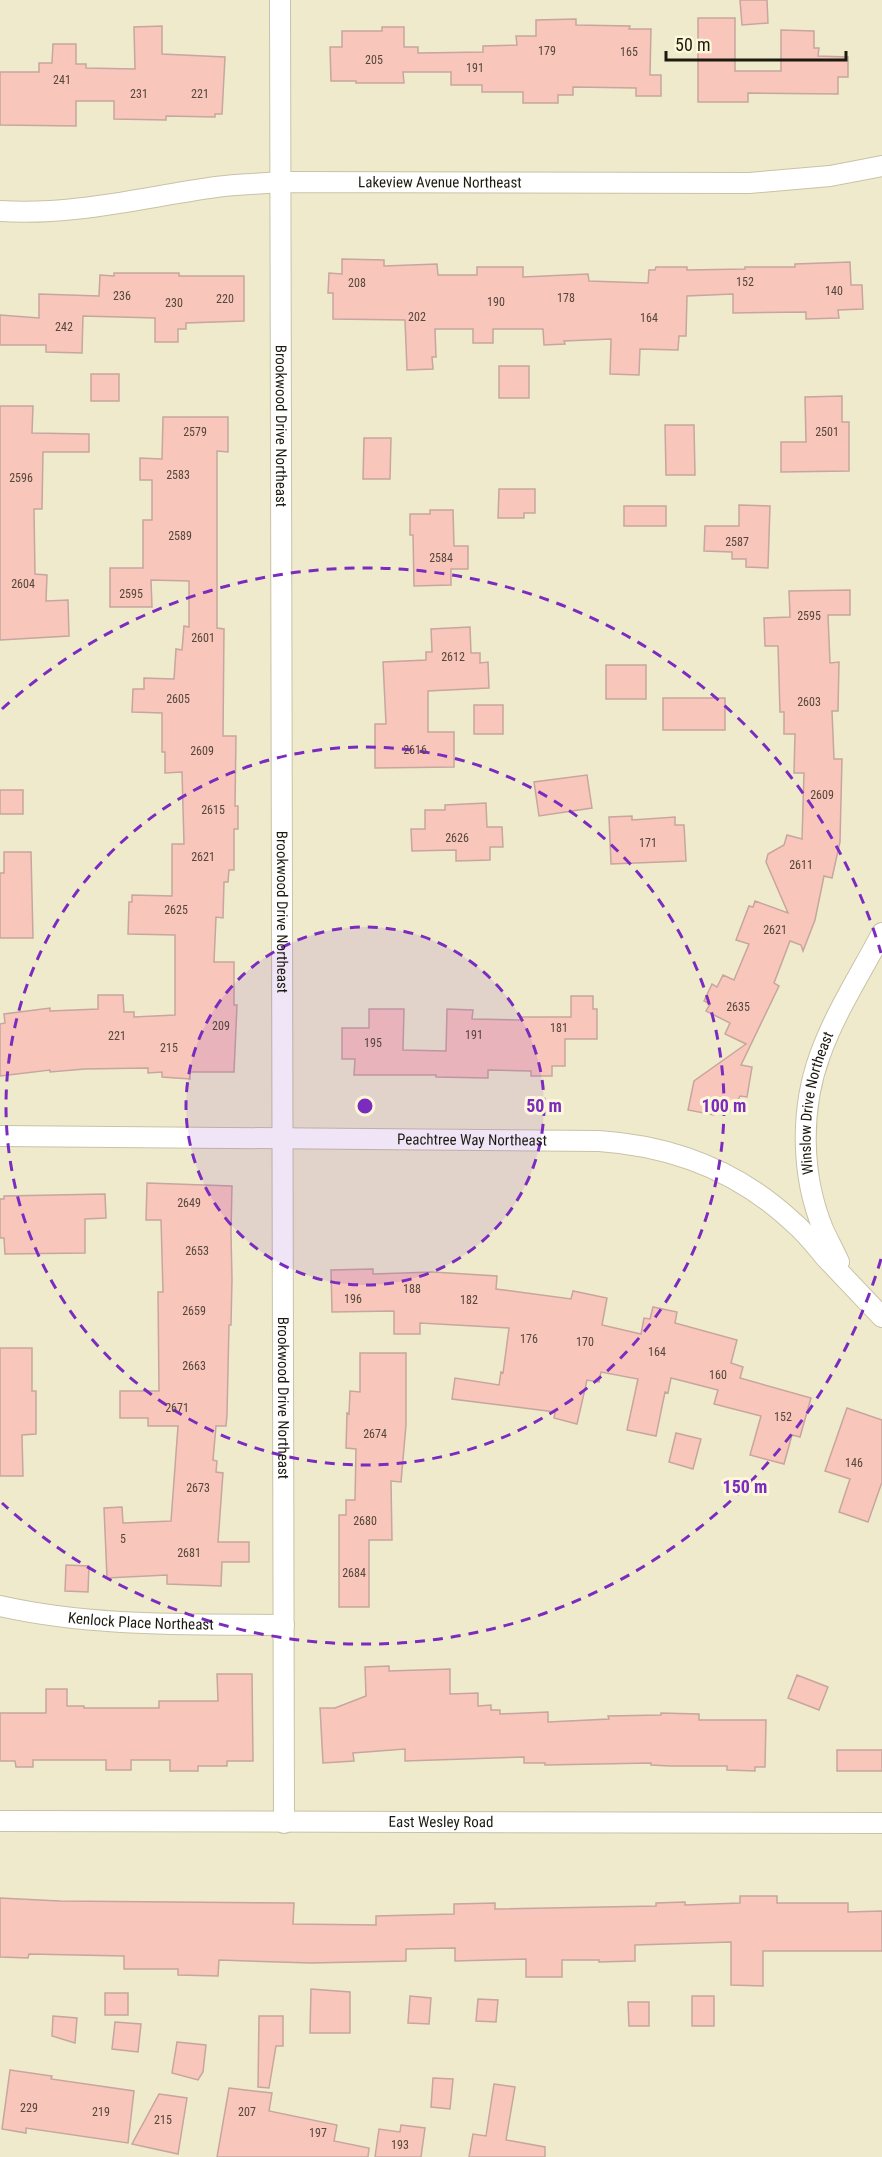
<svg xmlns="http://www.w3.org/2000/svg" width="882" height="2157" font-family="'Roboto Condensed',sans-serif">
	<rect width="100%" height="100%" fill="#f0eacc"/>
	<path fill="#f8c6bb" stroke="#c6a69f" stroke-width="1.5" d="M740 0H767L768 23 742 25Z
		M698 18H735V71H781V30L814 31V48H819L818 56 848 57V77H838V94L748 93V102H698Z
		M576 19V25L630 26 629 29H651L650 75H661V96H636V88L573 87V95H558V103H523V92H482V85H451V72H403L404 83H356V81H331L330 47H342V31H382V27H404V47H418V53L483 52V46L517 45 516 36H536V20Z
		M162 26V54L225 57 222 114H215V117L166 116V120L114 119V101H76V126L0 125V72H39V63H52L53 44H76V64H86V68L135 69 134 27Z
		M342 259 384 260V266L437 264 438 275H477V267H523V277L588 274 589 281 648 283 649 270H655L656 267H687V270L745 269V267H795V264L850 262 851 285H862L863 309 838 310 839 318 806 319V312L733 313V294L687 296 686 336H679L678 350 640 349 639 375 610 374 611 339 564 341 565 344 544 345 543 329H493V343H473V329H435L436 357H432L433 369 407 370 405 320 333 319V293H328L329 273 342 274Z
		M114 273H179V276H244V321L186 323V329H178V342H155V318L83 316 82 353 46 352V345H0V315L39 318V294L99 296 100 275 114 276Z
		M499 366H529V398H499Z
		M91 374H119V401H91Z
		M842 396V422H849V471L781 472V442H806L805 397Z
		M0 406H33L32 433 89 434V452H43L42 509H34L35 574 47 575 46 601 68 600 69 636 0 640Z
		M163 417H228V452L217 451V628L224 629 223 736H236L235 806H238V829H234V870H229L228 882H224L223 918 216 917 214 962H234V1005H237L234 1072H190V1079L162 1077V1072L148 1073V1068L85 1069 50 1072V1070L0 1076V1024L5 1023 4 1014 50 1008V1011L98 1009V995H123L124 1012H134V1017L175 1015V935L128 934 129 902H132V895L172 896V844H184L182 772 165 773V752H162V713L132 712 133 689H144V678L174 679 176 649 182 650 184 626 189 627V581L151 580 152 607H110V568H143V520H152V480H140V458L162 459Z
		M665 425H694L695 475H666Z
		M364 438H391L390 479H363Z
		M499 489H535V513H524V518H498Z
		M739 505 770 506 768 568 746 567V559H732V552L704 551 705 526H739Z
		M624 506H666V526H624Z
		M430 510H453L454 546H468V569H451V585L414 586 413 535H410V514H430Z
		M850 590V615H828L830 663 839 662 838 711H832L834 759H842L840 842 832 878 824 876 815 920 803 951 801 945 790 941 774 983 779 986 741 1065 752 1067 747 1097 740 1096 734 1107 729 1112 716 1110 714 1115 688 1110 694 1081 746 1044 725 1034 730 1023 706 1011 710 1004 704 1001 712 984 717 987 723 975 734 980 749 944 736 940 749 906 753 907 755 901 788 913 766 862 768 854 784 845 787 835 802 839 804 773H794L795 734H784V712H780L778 646H765L764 618 790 617 789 591Z
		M470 627 471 653H480V663L488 662 489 688 428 691V732H454V767L375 768V724H386L383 662 426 660V652H432L431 629Z
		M606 665H646V699H606Z
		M663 698H725V730H663Z
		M474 705H503V734H474Z
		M587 775 592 808 539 816 534 782Z
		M0 790H23V814H0Z
		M486 803 487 827H502L503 847H490V860L456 861V850L412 851 411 829H425V810H445V805Z
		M632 816V820L675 817V825H684L686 861 611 864 609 817Z
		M4 852H31L33 938H0V873H4Z
		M571 996H593V1009H597V1039H565V1066H552V1076H531V1071L488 1070V1078L436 1077V1075H354L355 1059H342V1028H369V1009H404L403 1050 446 1051 447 1009 473 1010 472 1019 521 1020V1017H571Z
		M147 1183 232 1186 231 1233 232 1279 231 1325H229L227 1415 226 1426H216L213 1460 217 1461 216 1472 223 1473 218 1542H249V1562H222L221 1586 167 1584V1575L107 1578 104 1508 122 1507 123 1523 171 1521 178 1426H148V1418H120V1391H159L158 1292H163L161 1220H146Z
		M105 1194 106 1218 85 1219V1253L5 1254 4 1238H0V1199H4V1196Z
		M373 1269V1274L433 1272 497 1276 496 1289 571 1299 573 1291 607 1298 602 1325 641 1334 644 1318 650 1319 653 1307 677 1312 675 1323 737 1340 731 1363 743 1367 740 1378 811 1398 800 1437 792 1435 784 1464 750 1455 761 1416 714 1404 718 1390 671 1378 668 1393 665 1392 656 1436 627 1430 638 1379 601 1372 599 1382 587 1380 577 1424 554 1418 555 1412 452 1399 455 1378 499 1385 501 1372 503 1373 509 1328 420 1323V1334H394V1311L332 1312 331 1270Z
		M0 1348H32V1391H36V1434L22 1435 23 1476H0Z
		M360 1353H406V1425L401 1482 391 1481 392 1540H369V1607H339V1515H346V1500H355L356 1449 346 1448 347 1413 349 1414 350 1391 360 1392Z
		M847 1408 882 1420V1482L868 1522 839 1512 850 1479 825 1471Z
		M676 1433 701 1439 693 1469 669 1462Z
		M66 1565 89 1566 88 1592 65 1591Z
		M389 1666V1671L450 1669V1694L478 1693V1706L491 1705V1710H500V1714L548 1712V1722L609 1719 608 1716 661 1715V1713L699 1714V1720H766L765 1767H755V1771L727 1770V1766H670L651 1765V1763L545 1765V1763H524V1757L405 1761V1749L353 1753 354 1761 323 1763 320 1708H335L366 1696 365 1667Z
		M217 1674H252L253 1761H227V1766H198V1771H170V1760H131V1770H106V1760H33V1767H16L15 1761H0V1713H46V1689H67V1706H84V1708H159V1701H218Z
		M797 1675 828 1687 819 1710 788 1698Z
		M837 1750H882V1771H837Z
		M740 1896H777V1903H848V1912L882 1911V1951H763V1986L731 1985V1942L635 1945V1961L599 1962V1960H562V1977H526V1959L455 1961V1948L406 1949V1961L311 1963 219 1960 218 1976 178 1975V1969H124V1956L29 1954 28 1958 0 1957V1898L60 1901 294 1903 293 1924 376 1925V1916L454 1914V1904L495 1903V1909L656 1906V1903L685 1902V1905L740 1903Z
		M311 1989 350 1992V2033H310Z
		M105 1993H128V2015H105Z
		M410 1996 431 1998 429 2024 408 2023Z
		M692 1996H714V2026H692Z
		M478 1999 498 2000 496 2022 476 2021Z
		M628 2002H649V2026H629Z
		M53 2016 77 2018 75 2043 52 2036Z
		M259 2016H283V2046H276L269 2088 258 2087Z
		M115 2022 141 2024 138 2052 112 2049Z
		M177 2042 206 2045 203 2072 198 2080 172 2073Z
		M10 2070 52 2076 51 2079 134 2091 128 2143 26 2128V2133L2 2129Z
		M433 2078 453 2079 450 2109 431 2107Z
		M494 2084 515 2087 506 2140 545 2147V2157H469L473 2134 486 2136Z
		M229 2088 272 2093 269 2111 337 2125 334 2141 369 2148 368 2157H217Z
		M159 2094 187 2098 178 2154 132 2144Z
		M401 2125 425 2128 421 2157H375L379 2129 400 2132Z"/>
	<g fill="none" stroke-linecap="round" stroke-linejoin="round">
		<g stroke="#c8c2a6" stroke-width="22">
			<g id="minor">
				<path id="s1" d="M280 0 284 1823"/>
				<path id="s2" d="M0 211C73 216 144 197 216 187 237 184 259 184 281 182L749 183 830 176 882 166"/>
				<path id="s3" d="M0 1136 599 1141C674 1146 739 1171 794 1223 806 1233 815 1245 825 1257 844 1277 863 1297 882 1317"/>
				<path id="s4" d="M839 1262C834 1251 828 1240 823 1229 801 1175 800 1110 820 1055 835 1013 861 973 882 933"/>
				<path id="s5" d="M0 1606C93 1627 189 1624 284 1625"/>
				<path id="s6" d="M0 1821 882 1823"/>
			</g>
		</g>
		<use href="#minor" stroke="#fff" stroke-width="20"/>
	</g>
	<circle cx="365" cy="1106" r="179" fill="#7b2cbf" fill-opacity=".12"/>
	<g fill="none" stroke="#7b2cbf" stroke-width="3" stroke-dasharray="10 8">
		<circle cx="365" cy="1106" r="179"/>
		<circle cx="365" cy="1106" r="359"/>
		<path d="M881 1259A538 538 0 0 1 2 1503M2 709A538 538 0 0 1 881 953"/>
	</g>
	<g text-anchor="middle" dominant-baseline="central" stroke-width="6" stroke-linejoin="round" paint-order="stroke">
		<g font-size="12" fill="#54463b">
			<text x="547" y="51">179</text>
			<text x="629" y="52">165</text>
			<text x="374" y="60">205</text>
			<text x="475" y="68">191</text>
			<text x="62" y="80">241</text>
			<text x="139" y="94">231</text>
			<text x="200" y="94">221</text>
			<text x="745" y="282">152</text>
			<text x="357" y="283">208</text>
			<text x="834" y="291">140</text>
			<text x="122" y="296">236</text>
			<text x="566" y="298">178</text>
			<text x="225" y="299">220</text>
			<text x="496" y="302">190</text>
			<text x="174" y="303">230</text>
			<text x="417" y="317">202</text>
			<text x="649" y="318">164</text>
			<text x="64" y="327">242</text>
			<text x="195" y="432">2579</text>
			<text x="827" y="432">2501</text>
			<text x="178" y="475">2583</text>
			<text x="21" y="478">2596</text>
			<text x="180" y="536">2589</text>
			<text x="737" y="542">2587</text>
			<text x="441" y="558">2584</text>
			<text x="23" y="584">2604</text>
			<text x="131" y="594">2595</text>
			<text x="809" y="616">2595</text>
			<text x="203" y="638">2601</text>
			<text x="453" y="657">2612</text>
			<text x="178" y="699">2605</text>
			<text x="809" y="702">2603</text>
			<text x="415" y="750">2616</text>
			<text x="202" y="751">2609</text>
			<text x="822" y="795">2609</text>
			<text x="213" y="810">2615</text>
			<text x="457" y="838">2626</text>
			<text x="648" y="843">171</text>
			<text x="203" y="857">2621</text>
			<text x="801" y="865">2611</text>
			<text x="176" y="910">2625</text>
			<text x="775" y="930">2621</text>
			<text x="738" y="1007">2635</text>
			<text x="221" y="1026">209</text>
			<text x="559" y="1028">181</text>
			<text x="474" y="1035">191</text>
			<text x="117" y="1036">221</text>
			<text x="373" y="1043">195</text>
			<text x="169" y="1048">215</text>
			<text x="189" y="1203">2649</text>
			<text x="197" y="1251">2653</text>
			<text x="412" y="1289">188</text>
			<text x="353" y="1299">196</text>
			<text x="469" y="1300">182</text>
			<text x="194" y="1311">2659</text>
			<text x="529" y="1339">176</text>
			<text x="585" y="1342">170</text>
			<text x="657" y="1352">164</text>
			<text x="194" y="1366">2663</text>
			<text x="718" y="1375">160</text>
			<text x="177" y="1408">2671</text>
			<text x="783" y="1417">152</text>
			<text x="375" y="1434">2674</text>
			<text x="854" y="1463">146</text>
			<text x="198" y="1488">2673</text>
			<text x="365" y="1521">2680</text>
			<text x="123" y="1539">5</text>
			<text x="189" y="1553">2681</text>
			<text x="354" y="1573">2684</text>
			<text x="29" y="2108">229</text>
			<text x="101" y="2112">219</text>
			<text x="247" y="2112">207</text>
			<text x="163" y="2120">215</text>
			<text x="318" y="2133">197</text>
			<text x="400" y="2145">193</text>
		</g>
		<g font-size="15" fill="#1d1b10" stroke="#fdf7d9">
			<text stroke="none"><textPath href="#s2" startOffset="442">Lakeview Avenue Northeast</textPath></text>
			<text stroke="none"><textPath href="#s1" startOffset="426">Brookwood Drive Northeast</textPath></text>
			<text stroke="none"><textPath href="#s1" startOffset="912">Brookwood Drive Northeast</textPath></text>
			<text stroke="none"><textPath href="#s4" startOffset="166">Winslow Drive Northeast</textPath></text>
			<text stroke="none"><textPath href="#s3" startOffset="472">Peachtree Way Northeast</textPath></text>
			<text stroke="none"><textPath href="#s1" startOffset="1398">Brookwood Drive Northeast</textPath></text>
			<text stroke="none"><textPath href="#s5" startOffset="142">Kenlock Place Northeast</textPath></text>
			<text stroke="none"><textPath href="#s6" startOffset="441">East Wesley Road</textPath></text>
		</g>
	</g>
	<circle cx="365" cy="1106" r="9" fill="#7b2cbf" stroke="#fdf7d9" stroke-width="3"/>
	<g font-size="18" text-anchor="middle" font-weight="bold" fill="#7b2cbf" stroke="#fdf7d9" stroke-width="6" stroke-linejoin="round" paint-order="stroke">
		<text x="544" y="1112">50 m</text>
		<text x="724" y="1112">100 m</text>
		<text x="745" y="1493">150 m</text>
	</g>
	<path d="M666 51v9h180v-9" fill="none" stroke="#1d1b10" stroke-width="3"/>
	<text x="675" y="51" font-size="18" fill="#1d1b10" stroke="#fdf7d9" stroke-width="4.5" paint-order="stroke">50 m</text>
</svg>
